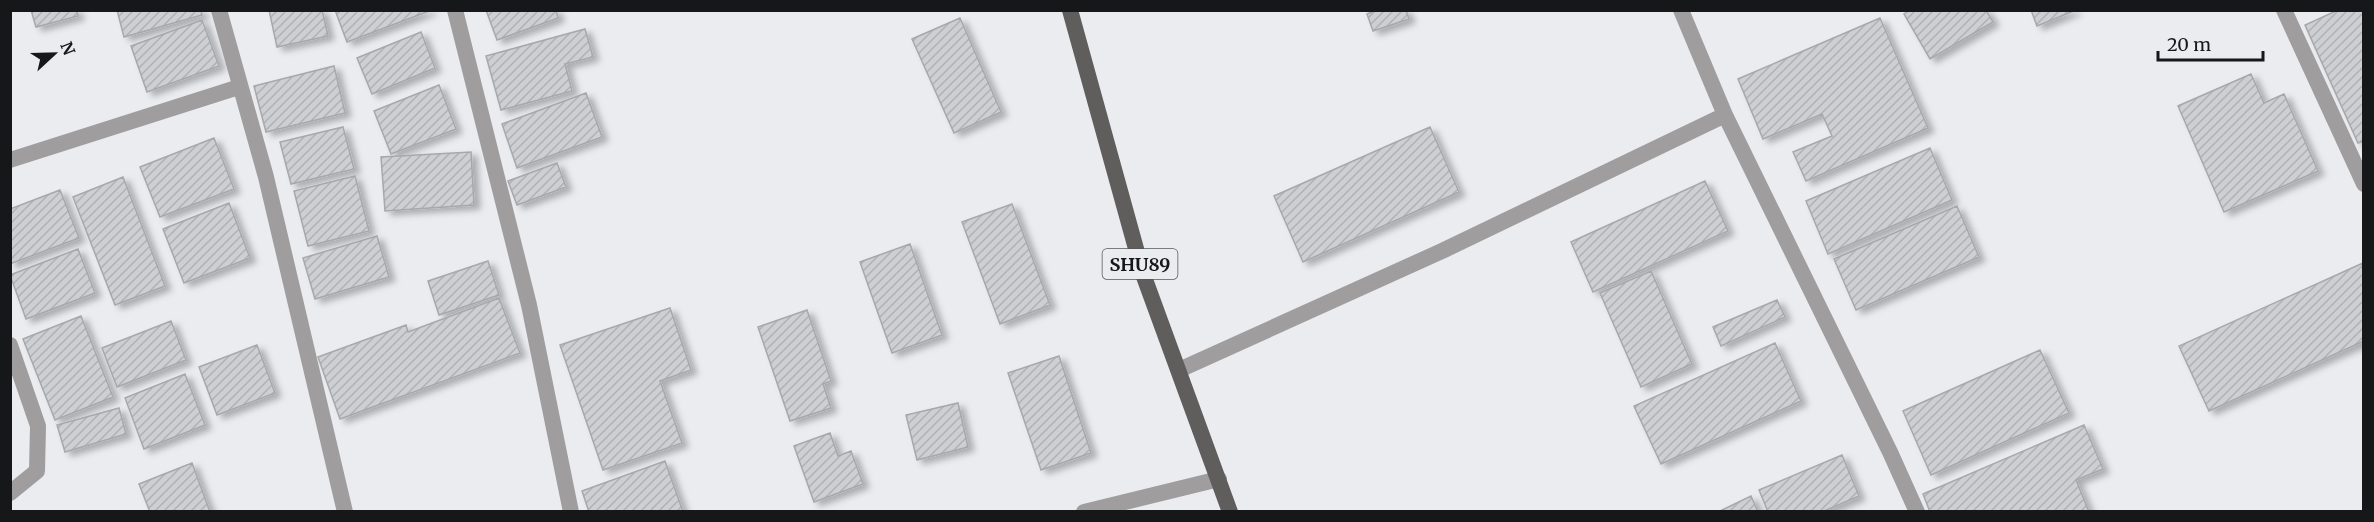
<svg xmlns="http://www.w3.org/2000/svg" width="2374" height="522" font-family="Merriweather,serif">
	<defs>
		<pattern id="building-hatch" width="6" height="6" patternUnits="userSpaceOnUse" patternTransform="scale(1.5)"><rect width="6" height="6" fill="#cdcfd3"/><path d="M-1 1l2-2M0 6l6-6M5 7l2-2" fill="none" stroke="#afb1b4"/></pattern>
		<filter id="shadow"><feDropShadow dx="6" dy="4" stdDeviation="3" flood-color="#0004"/></filter>
	</defs>
	<rect width="100%" height="100%" fill="#eaecf0"/>
	<path fill="url(#building-hatch)" stroke="#a6a8ab" stroke-width="1.5" filter="url(#shadow)" d="M31 10H77L78 16 36 27Z
		M117 10H201L202 15 124 37Z
		M269 10H322L328 36 277 47Z
		M335 10H432L347 42Z
		M486 10H556L558 18 497 40Z
		M1377 10H1406L1409 19 1373 31 1367 14Z
		M1910 10H1986L1993 22 1930 59 1904 14Z
		M2031 10H2076L2037 26Z
		M2338 10H2364V141L2358 143 2305 25Z
		M960 18 1001 112 954 133 912 39Z
		M1880 18 1928 128 1806 181 1793 152 1832 136 1822 114 1763 139 1738 79Z
		M202 20 219 66 147 92 131 46Z
		M585 29 593 57 565 64 572 91 501 110 486 56Z
		M421 32 435 68 372 94 357 58Z
		M334 66 345 113 266 132 254 86Z
		M2251 74 2264 103 2284 94 2318 171 2224 212 2178 106Z
		M439 85 456 129 391 154 374 111Z
		M586 93 602 137 517 168 502 124Z
		M343 127 354 169 291 184 280 142Z
		M1430 127 1459 192 1303 262 1274 196Z
		M214 138 234 189 160 217 140 167Z
		M1930 148 1952 200 1828 254 1806 201Z
		M471 152 474 205 385 211 381 157Z
		M557 163 566 187 517 205 508 181Z
		M355 176 369 231 308 246 294 191Z
		M123 177 165 286 115 305 73 197Z
		M1705 181 1728 231 1593 292 1571 242Z
		M60 190 79 238 10 264V209Z
		M229 203 250 258 184 283 163 229Z
		M1012 204 1050 305 1000 324 962 222Z
		M1957 206 1979 257 1856 310 1834 259Z
		M377 236 389 277 315 299 303 258Z
		M910 244 942 335 892 353 860 262Z
		M78 249 95 293 26 319 10 275Z
		M488 261 499 295 439 315 428 281Z
		M2363 263 2364 341 2209 411 2179 346Z
		M1651 271 1692 364 1641 387 1600 293Z
		M499 298 520 353 340 419 318 357 406 325 408 332Z
		M1777 300 1785 317 1721 346 1713 327Z
		M670 308 691 370 660 381 682 443 603 470 560 345Z
		M807 310 831 381 823 384 831 408 790 421 758 327Z
		M81 316 113 397 55 420 23 339Z
		M171 321 186 360 117 387 102 348Z
		M1775 343 1801 401 1661 464 1634 406Z
		M257 345 275 393 217 415 199 367Z
		M2040 350 2069 413 1931 475 1903 411Z
		M1059 356 1091 453 1041 470 1008 373Z
		M185 374 205 425 144 449 125 398Z
		M958 403 968 447 917 460 906 415Z
		M119 408 126 434 65 452 57 425Z
		M2084 425 2103 469 2076 480 2089 512H1930L1923 494Z
		M830 433 838 456 851 451 863 484 814 502 794 446Z
		M1842 455 1859 496 1822 512H1768L1759 490Z
		M665 461 683 512H589L582 491Z
		M192 463 210 512H150L139 484Z
		M1751 496 1758 512H1718Z"/>
	<g fill="none" stroke-linecap="round" stroke-linejoin="round">
		<path stroke="#9f9d9d" stroke-width="16" d="M219 10 266 177 345 512
			M455 10 529 305 571 512
			M2284 10 2364 184
			M1725 115 1890 452 1917 512
			M10 160 239 87
			M10 345 38 426 37 471 10 493
			M1179 370 1442 251 1725 115 1681 10
			M1084 512 1219 479"/>
		<path stroke="#605d5d" stroke-width="16" d="M1070 10 1143 274 1230 512"/>
	</g>
	<g text-anchor="middle" dominant-baseline="central" stroke-width="4.5" stroke-linejoin="round" paint-order="stroke">
		<rect fill="#eaecf0" stroke="#565759" stroke-width="1.5" x="1102.5" y="249" width="75" height="30" rx="4.5"/>
		<g font-size="18" font-weight="bold" fill="#161718">
			<text x="1140" y="264">SHU89</text>
		</g>
	</g>
	<rect width="2374" height="522" fill="none" stroke="#161718" stroke-width="24"/>
	<g transform="translate(54 54) rotate(68)" stroke="#eaecf0" stroke-width="4.5" paint-order="stroke">
	<path d="M0-4.5L10 22L0 15L-10 22Z" fill="#161718"/>
	<text y="-9" font-size="16" font-weight="bold" text-anchor="middle" fill="#161718">N</text>
	</g>
	<path d="M2158 51v9h105v-9" fill="none" stroke="#161718" stroke-width="3"/>
	<text x="2167" y="51" font-size="18" fill="#161718" stroke="#eaecf0" stroke-width="4.5" paint-order="stroke">20 m</text>
</svg>
